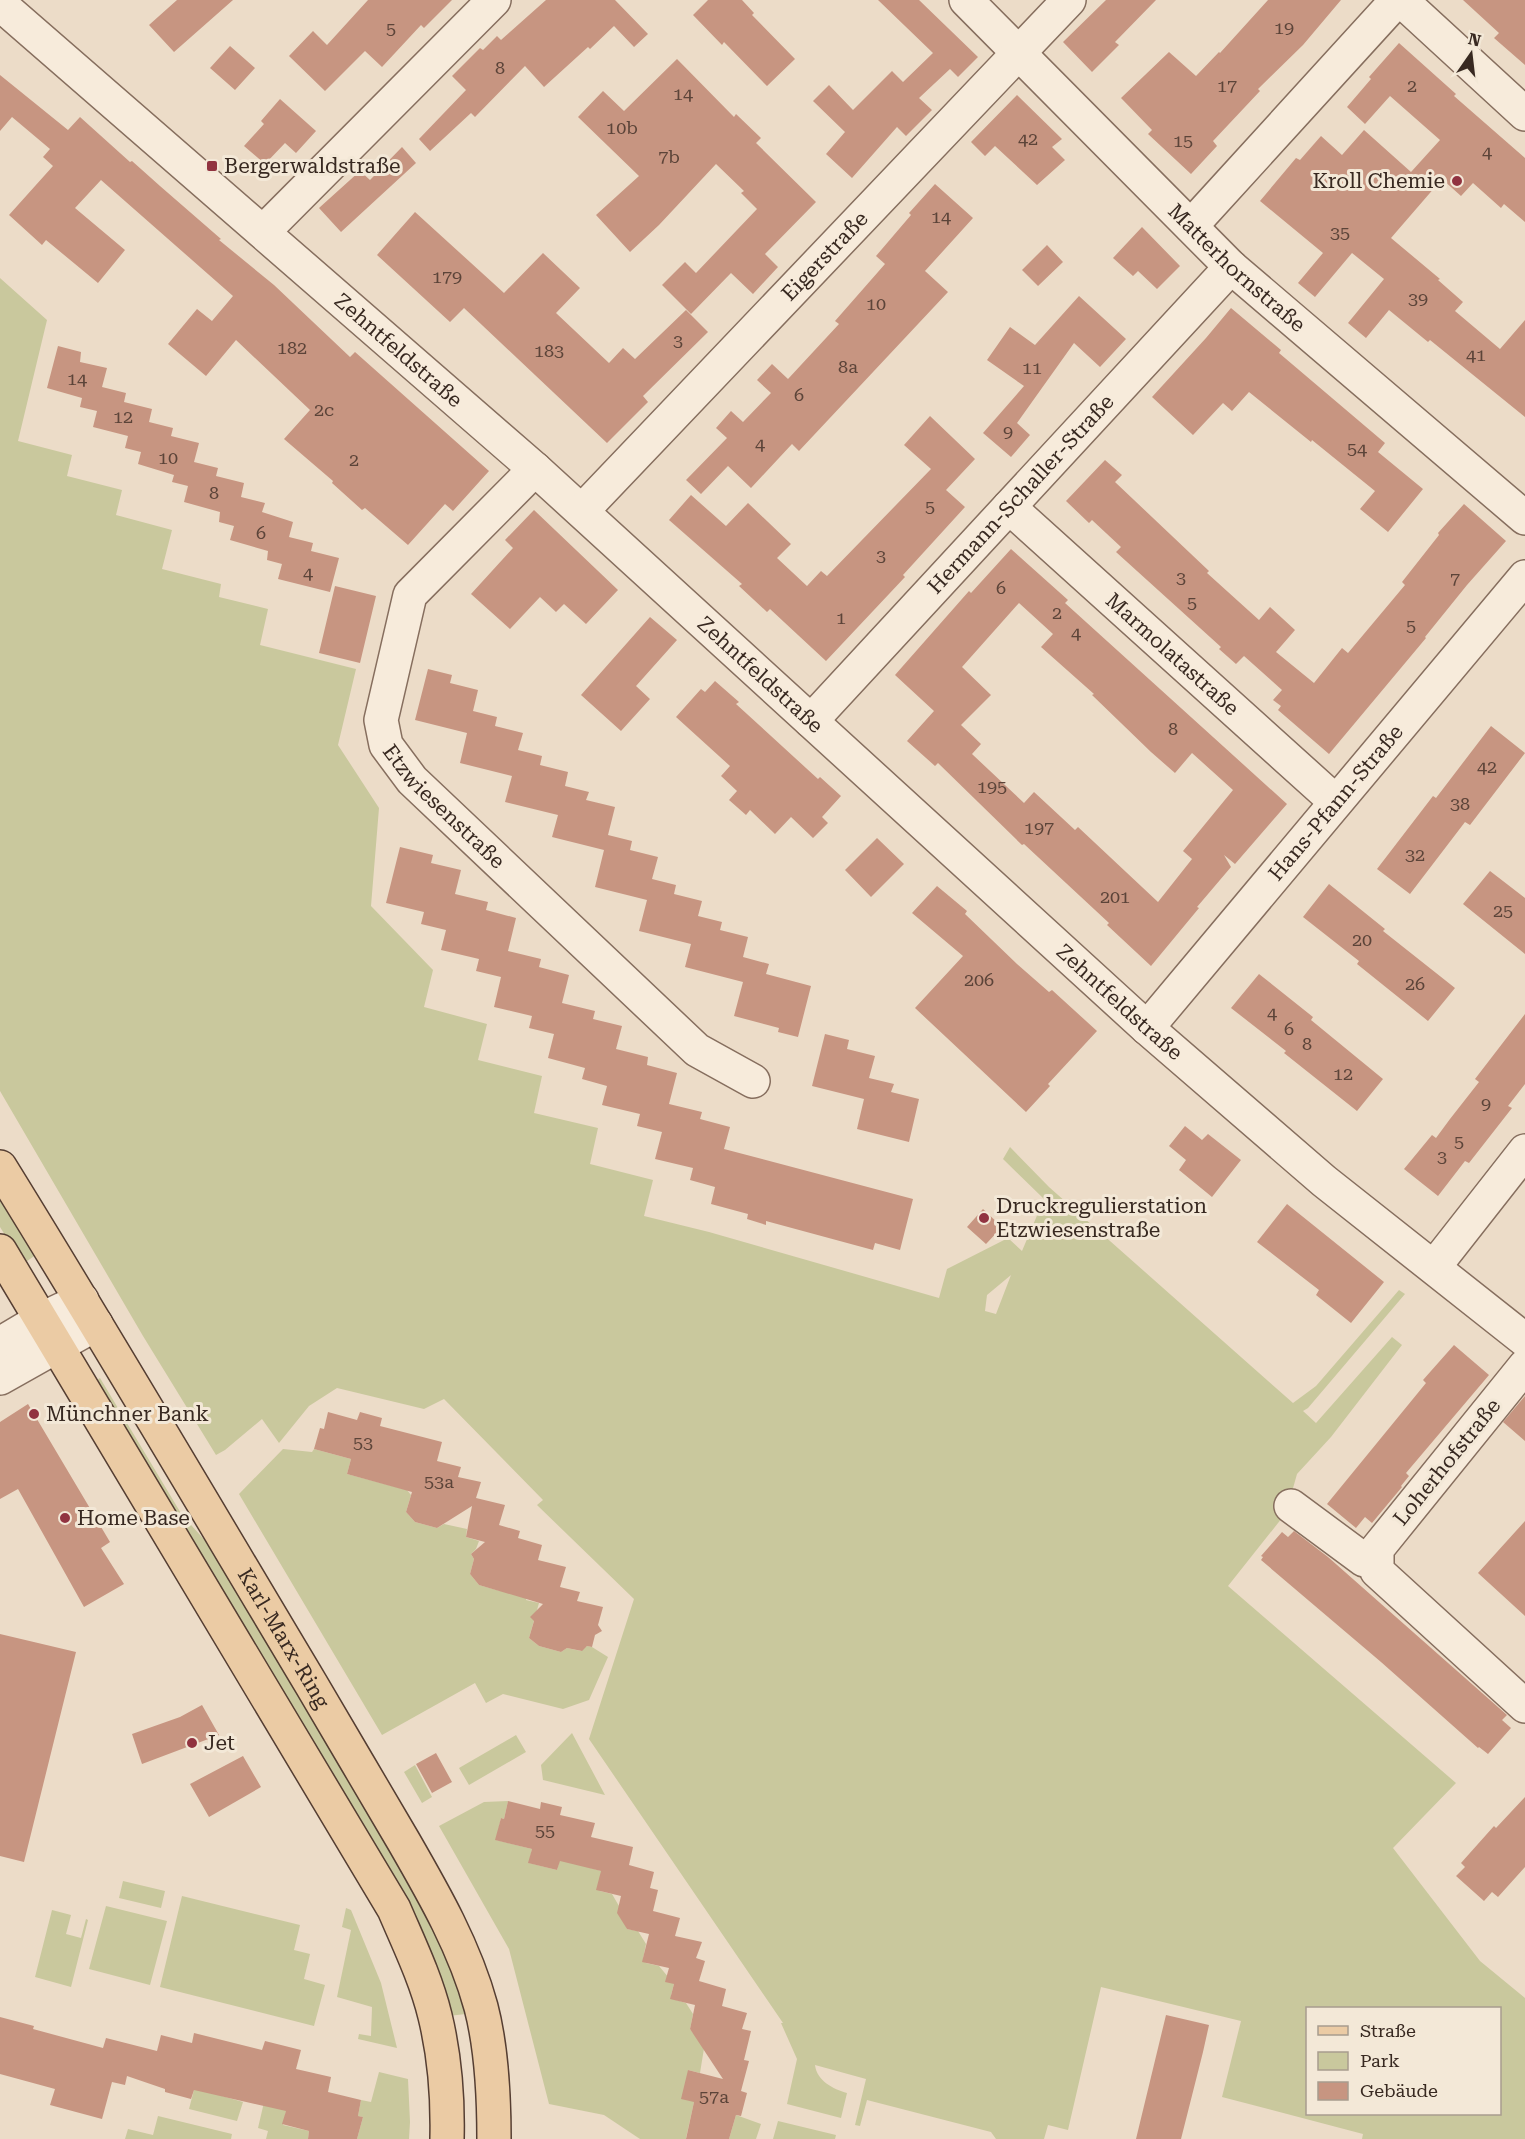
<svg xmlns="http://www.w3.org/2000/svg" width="1525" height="2139" font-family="'Roboto Serif',serif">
	<rect width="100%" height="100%" fill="#ecdcc8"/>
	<path fill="#c9c89d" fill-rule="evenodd" d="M0 278 47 320 18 441 72 455 67 476 122 490 116 515 172 530 162 569 221 584 219 597 268 609 260 645 356 669 338 745 379 808 371 906 433 970 424 1007 487 1024 478 1060 542 1076 534 1113 598 1128 590 1164 653 1180 644 1216 709 1232 939 1298 947 1269 1008 1238 1022 1251 1044 1199 1003 1159 1010 1147 1049 1187 1293 1403 1316 1386 1399 1290 1405 1294 1308 1408 1303 1411 1316 1423 1392 1337 1402 1345 1331 1437 1297 1474 1286 1513 1228 1586 1456 1783 1393 1848 1480 1961 1525 1998V2139H1362L1363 2134 1222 2097 1241 2021 1101 1987 1068 2130 1048 2125 1044 2139H996L991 2132 867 2100 860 2126 855 2125 866 2079 815 2065C817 2081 833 2089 847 2093L841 2118 787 2104 797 2059 781 2023H783L589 1739 634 1599 537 1505 543 1500 444 1399 424 1409 337 1388 309 1406 279 1443 262 1419 225 1450 216 1455 143 1336 0 1091ZM1011 1275 996 1314 985 1311 987 1295ZM1308 2008H1500V2114H1308Z
		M0 1193 37 1254 23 1264 0 1227Z
		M100 1378 182 1515 220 1557 395 1852 451 1964 466 2014 448 2016 94 1382Z
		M283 1449 312 1452 314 1449 351 1459 347 1474 407 1490 411 1495 406 1512 415 1522 437 1528 444 1524 467 1529 466 1537 479 1541 476 1549 471 1554 474 1559 470 1574 479 1585 500 1591 528 1592 526 1600 539 1603 529 1638 539 1646 561 1652 567 1648 581 1651 587 1646 592 1647 608 1657 589 1700 563 1709 503 1694 486 1703 475 1683 382 1735 239 1494Z
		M572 1733 605 1795 543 1780 541 1765Z
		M516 1735 526 1752 469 1785 459 1768Z
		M415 1765 432 1797 422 1803 404 1772Z
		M508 1801 504 1819 501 1818 496 1840 532 1849 529 1863 557 1870 560 1859 601 1871 600 1891 612 1894 619 1906 627 1929 638 1931 646 1944 643 1959 646 1963 659 1966 674 1984 671 1995 673 1999 686 2003 693 2014 690 2029 693 2033 706 2036 700 2073 688 2070 694 2102 686 2138 688 2139H640L604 2115 549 2104 509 1949 439 1826 484 1802Z
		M123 1881 165 1891 161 1908 119 1898Z
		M182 1896 300 1925 294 1950 310 1954 304 1979 325 1985 314 2026 160 1987Z
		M106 1906 167 1921 150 1985 89 1969Z
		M346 1908 351 1910 381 1983 397 2048 358 2039 359 2034 371 2036 372 2007 337 1997 351 1930 342 1927Z
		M52 1910 71 1915 66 1934 81 1938 86 1919 88 1920 71 1987 35 1977Z
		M379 2072 408 2079 410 2122 409 2139H357L363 2117 358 2116 361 2100 371 2102Z
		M195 2086 223 2089 222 2096 243 2102 237 2121 189 2109Z
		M265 2098 288 2103 283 2125 309 2131 308 2139H266L268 2131 258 2128Z
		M736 2115 761 2124 756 2139H729Z
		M158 2116 232 2134 231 2139H125L128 2129 153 2135Z
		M778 2121 836 2135 835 2139H773Z"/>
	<path fill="#c79581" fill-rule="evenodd" d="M177 0H233L174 52 149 25Z
		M368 0H452L424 28 421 25 382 67 365 51 325 91 289 56 313 31 327 45Z
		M546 0H615L648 34 634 47 614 26 590 49 588 47 544 87 525 66 475 117 471 113 430 151 419 139 466 90 452 76 480 48 483 50 497 36 501 40Z
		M708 0H742L754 13 752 15 795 59 767 86 724 42 722 45 693 15Z
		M878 0H919L978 57 958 77 950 69 919 98 932 110 906 136 897 127 852 178 826 154 845 132 813 101 829 85 853 110 892 71 903 82 933 53Z
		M1106 0H1156L1115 42 1119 45 1092 72 1063 42Z
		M1268 0H1341L1303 45 1258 89 1260 91 1213 141 1217 146 1191 174 1148 134 1152 130 1121 98 1169 52 1196 76 1219 52 1220 53Z
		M1463 0H1525V65L1494 38 1499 33Z
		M1399 43 1456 94 1454 96 1525 158V222L1504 204 1501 208 1473 183 1461 196 1442 179 1391 238 1440 279 1438 280 1463 302 1455 311 1500 349 1525 320V417L1430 340 1428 342 1389 310 1366 338 1348 323 1384 279 1352 253 1315 297 1298 283 1323 253 1260 201 1296 158 1300 160 1321 136 1342 155 1364 130 1411 172 1440 140 1390 96 1365 124 1347 107 1371 79 1369 77Z
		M230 46 255 68 235 90 210 68Z
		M677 59 734 117 736 114 761 138 756 143 816 202 765 254 778 267 753 294 731 273 691 314 662 285 685 262 696 273 757 209 741 193 744 191 716 164 659 225 630 252 596 215 639 176 578 117 603 91 624 111Z
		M0 75 68 130 80 117 130 162 132 161 160 186 221 239 219 240 274 285 350 357 355 352 489 471 453 511 445 504 408 545 365 508 362 510 332 483 333 481 284 439 310 410 236 340 206 376 168 344 197 309 212 321 233 296 101 180 75 208 125 250 98 283 46 240 42 245 9 215 53 166 43 157 50 149 12 117 0 131Z
		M1017 95 1062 139 1052 147 1065 160 1037 185 995 146 985 156 971 142Z
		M280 99 316 131 296 153 285 143 265 164 244 146 264 124 261 121Z
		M402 147 416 163 341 232 319 208 360 171 370 180Z
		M935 184 973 218 925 271 948 292 799 451 792 444 751 488 728 466 701 494 686 480 727 438 716 428 731 411 743 422 771 393 757 380 772 364 788 379 839 324 835 321 885 264 876 256 911 215 909 213Z
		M415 212 504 293 543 253 580 288 556 313 609 363 623 348 635 359 686 310 708 332 643 396 648 402 607 443 464 308 450 322 377 255Z
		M1142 227 1180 266 1157 289 1138 271 1133 276 1113 258Z
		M1047 245 1063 262 1038 286 1022 270Z
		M1079 296 1126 339 1100 367 1074 343 1017 423 1030 435 1011 457 983 433 1024 386 987 360 1010 327 1035 345Z
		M1231 308 1281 350 1279 353 1385 443 1378 452 1423 489 1388 532 1360 509 1375 491 1312 440 1311 442 1249 392 1232 411 1223 403 1193 435 1152 397 1206 338Z
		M58 346 81 352 80 362 107 368 102 387 126 393 124 402 152 409 149 422 173 428 171 436 199 443 194 462 218 468 216 476 244 483 241 497 265 503 262 512 293 522 289 537 313 543 311 551 339 558 330 592 278 579 282 564 267 560 268 551 230 540 234 526 219 522 220 512 184 502 188 486 172 482 174 475 138 464 141 452 125 448 128 436 93 427 97 411 80 407 82 398 47 388Z
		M930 416 975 459 946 490 965 507 903 575 905 577 826 661 770 609 767 612 739 586 742 584 669 520 691 495 726 526 748 503 791 544 777 558 807 586 821 571 827 576 931 469 904 445Z
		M1105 460 1122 475 1115 482 1209 571 1207 573 1259 620 1270 607 1295 630 1276 652 1314 683 1342 648 1348 653 1405 585 1402 582 1439 535 1438 533 1464 504 1506 541 1467 585 1425 637 1426 638 1329 754 1278 710 1281 706 1273 700 1282 690 1244 656 1236 664 1219 649 1221 647 1116 552 1121 547 1092 520 1089 523 1066 501Z
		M534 510 618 590 586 624 564 604 556 612 540 597 510 629 471 594 513 548 505 540Z
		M1011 549 1068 600 1065 603 1287 804 1235 864 1224 855 1231 867 1197 907 1199 908 1151 966 1107 925 1109 923 1024 844 1022 845 938 763 935 766 907 741 934 711 895 675 969 591 971 593ZM1019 603 1053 634 1041 647 1094 694 1092 695 1151 752 1175 773 1192 753 1233 790 1183 851 1192 859 1158 902 1078 827 1075 830 1034 792 1024 803 972 754 981 744 961 725 991 695 962 667Z
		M335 586 376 596 360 663 319 653Z
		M650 617 677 640 636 686 650 699 621 731 581 695Z
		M428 669 452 675 450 683 478 690 473 711 497 717 495 726 523 733 518 750 542 756 540 765 568 772 565 786 589 792 586 800 615 807 608 835 632 841 630 850 658 857 652 879 676 885 674 894 702 901 698 916 722 922 720 930 748 937 743 957 769 964 766 974 811 986 798 1037 778 1032 779 1028 734 1016 743 982 685 967 691 944 639 931 647 900 595 887 604 850 552 837 558 815 505 802 512 776 460 763 467 733 415 720Z
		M715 681 739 702 736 704 818 779 820 777 841 796 822 817 828 823 813 838 791 817 775 834 750 810 746 815 729 800 737 791 721 776 730 766 676 717 701 689 705 692Z
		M1491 726 1525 753 1470 825 1465 822 1410 894 1377 869 1433 796 1436 798Z
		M877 838 904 864 871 897 845 870Z
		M400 847 433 855 431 863 461 870 455 894 488 902 486 910 516 918 508 951 541 959 539 967 569 975 562 1003 595 1011 593 1019 622 1026 616 1049 648 1057 647 1065 677 1073 669 1104 702 1112 700 1119 730 1127 724 1149 913 1199 900 1250 875 1243 873 1250 766 1221V1225L747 1219 748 1214 711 1204 715 1187 690 1180 693 1168 655 1159 662 1132 637 1126 640 1114 602 1105 607 1086 582 1079 585 1068 548 1058 554 1034 529 1028 532 1016 494 1007 501 977 476 971 479 959 441 950 446 930 421 924 424 912 386 903Z
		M1490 871 1525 898V954L1463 904Z
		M1329 884 1385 929 1383 931 1455 988 1428 1021 1357 964 1359 961 1303 917Z
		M937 886 967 911 965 914 1017 964 1049 992 1052 990 1097 1031 1048 1084 1050 1086 1026 1112 915 1008 963 956 912 913Z
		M1259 974 1313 1017 1311 1020 1383 1079 1357 1111 1284 1053 1286 1051 1231 1008Z
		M1525 1014V1084L1508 1106 1512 1108 1469 1163 1465 1161 1438 1196 1404 1169 1432 1135 1436 1138 1450 1119 1479 1082 1475 1079Z
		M825 1034 849 1040 847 1049 875 1056 869 1078 894 1084 891 1092 919 1099 909 1142 857 1129 864 1099 812 1086Z
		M1185 1126 1202 1140 1208 1134 1241 1160 1212 1197 1179 1170 1186 1160 1169 1146Z
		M1287 1204 1384 1282 1351 1323 1316 1295 1319 1290 1257 1242Z
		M983 1209 1002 1227 986 1244 967 1227Z
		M1454 1345 1489 1375 1406 1473 1409 1476 1401 1486 1402 1487 1372 1523 1365 1517 1356 1528 1327 1504 1426 1383 1423 1380Z
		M1525 1396V1441L1503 1422Z
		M28 1404 110 1542 101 1548 124 1584 84 1607 18 1489 0 1499V1422Z
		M328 1412 357 1420 360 1412 382 1418 380 1426 442 1442 437 1461 461 1467 458 1477 481 1482 476 1498 505 1505 499 1525 520 1531 518 1538 542 1545 538 1560 566 1567 560 1587 580 1592 577 1601 603 1607 598 1625 602 1631 595 1635 592 1647 587 1646 582 1651 567 1648 561 1652 539 1646 529 1638 534 1621 530 1617 543 1604 479 1585 470 1574 474 1559 471 1554 485 1542 466 1537 472 1506 437 1528 415 1522 406 1512 412 1492 347 1474 351 1459 314 1449 320 1428 324 1429Z
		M1525 1521V1616L1478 1573Z
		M1294 1531 1328 1557 1507 1715 1502 1720 1511 1728 1488 1754 1479 1747 1478 1748 1381 1662 1261 1560 1263 1557 1261 1556 1282 1532 1288 1537Z
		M0 1634 76 1652 24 1862 0 1856Z
		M202 1705 219 1735 142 1764 132 1734 180 1717Z
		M436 1753 452 1782 432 1793 416 1764Z
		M243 1756 261 1787 209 1817 190 1784Z
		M1525 1797V1867L1498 1897 1492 1892 1484 1901 1456 1876 1465 1867 1461 1863 1494 1826 1496 1828Z
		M508 1801 540 1809 541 1802 562 1807 560 1815 595 1823 591 1837 633 1847 629 1865 654 1872 650 1888 658 1890 653 1911 680 1918 675 1936 702 1942 696 1958 705 1961 699 1981 726 1989 722 2006 747 2013 742 2029 751 2031 744 2060 749 2061 741 2091 747 2093 741 2116 736 2115 729 2139H686L694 2102 681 2099 688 2070 723 2079 690 2029 695 2005 670 1999 674 1984 665 1982 669 1968 642 1962 649 1934 627 1929 617 1913 621 1896 596 1890 601 1871 560 1861 557 1870 528 1863 532 1849 495 1840 501 1818 504 1819Z
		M1166 2015 1209 2025 1203 2052 1181 2139H1136Z
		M0 2017 34 2026 33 2029 103 2048 106 2038 157 2051 161 2035 192 2043 194 2033 262 2050 265 2041 301 2050 296 2069 331 2077 328 2092 361 2100 358 2116 363 2117 357 2139H308L309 2131 282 2124 286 2111 194 2090 191 2099 165 2092V2089L127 2076 125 2085 112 2082 102 2119 50 2105 55 2089 0 2074Z"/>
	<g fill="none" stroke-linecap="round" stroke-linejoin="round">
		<g stroke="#866e5e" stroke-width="36">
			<g id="minor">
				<path id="s1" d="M966 0 1231 267 1525 518"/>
				<path d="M1401 0 1525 114"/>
				<path id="s2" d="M0 4 535 469 1147 1028 1324 1181 1525 1340"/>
				<path d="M1191 226 1397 0"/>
				<path d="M263 232 494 0"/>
				<path id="s3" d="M535 469 410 595 381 720 386 745 412 780 697 1050 753 1081"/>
				<path id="s4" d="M1009 507 1336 802"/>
				<path id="s5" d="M582 511 1069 0"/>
				<path id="s6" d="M811 721 1231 267"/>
				<path id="s7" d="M1147 1028 1525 577"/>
				<path d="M1434 1267 1525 1151"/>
				<path d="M0 1344 42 1319 82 1300"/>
				<path d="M1525 1366 1377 1549V1571L1525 1706"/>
				<path d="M0 1378 96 1324"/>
				<path d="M1291 1506 1364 1560 1376 1561"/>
			</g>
		</g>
		<g stroke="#553e32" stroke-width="36">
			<g id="major">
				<path id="s8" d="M0 1167C106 1338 208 1512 311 1684 342 1737 373 1789 404 1842 434 1894 465 1948 481 2007 492 2049 494 2096 494 2139"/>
				<path d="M0 1251 394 1909C409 1944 426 1979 435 2016 445 2057 448 2097 447 2139"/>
			</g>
		</g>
		<use href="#minor" stroke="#f7ebdb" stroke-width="33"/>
		<use href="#major" stroke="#ebcba4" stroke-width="33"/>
	</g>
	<g fill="#913340" stroke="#f3e8d7" stroke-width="2">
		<rect x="206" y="160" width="12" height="12" rx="3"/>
		<circle cx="1457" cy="181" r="6"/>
		<circle cx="984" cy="1218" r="6"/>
		<circle cx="34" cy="1414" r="6"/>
		<circle cx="65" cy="1518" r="6"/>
		<circle cx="192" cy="1743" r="6"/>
	</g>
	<g text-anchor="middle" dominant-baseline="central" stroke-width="6" stroke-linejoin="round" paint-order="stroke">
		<g font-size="18" fill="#5c4439">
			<text x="1284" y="27">19</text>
			<text x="391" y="28">5</text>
			<text x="500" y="67">8</text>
			<text x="1227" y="85">17</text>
			<text x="1412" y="85">2</text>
			<text x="683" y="93">14</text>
			<text x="622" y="127">10b</text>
			<text x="1028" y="138">42</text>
			<text x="1183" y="140">15</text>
			<text x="1487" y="151">4</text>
			<text x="669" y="156">7b</text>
			<text x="941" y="216">14</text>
			<text x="1340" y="232">35</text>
			<text x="447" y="276">179</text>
			<text x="1418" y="298">39</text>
			<text x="876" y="303">10</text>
			<text x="678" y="340">3</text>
			<text x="292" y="347">182</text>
			<text x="549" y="350">183</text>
			<text x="1476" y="354">41</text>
			<text x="848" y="366">8a</text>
			<text x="1032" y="367">11</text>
			<text x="77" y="378">14</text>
			<text x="799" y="394">6</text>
			<text x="324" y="409">2c</text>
			<text x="123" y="416">12</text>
			<text x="1008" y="431">9</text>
			<text x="760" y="443">4</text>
			<text x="1357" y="448">54</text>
			<text x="168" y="457">10</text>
			<text x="354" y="459">2</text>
			<text x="214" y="492">8</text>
			<text x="930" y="506">5</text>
			<text x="261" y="532">6</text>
			<text x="881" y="555">3</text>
			<text x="308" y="572">4</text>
			<text x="1181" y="577">3</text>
			<text x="1455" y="578">7</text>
			<text x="1001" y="587">6</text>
			<text x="1192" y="602">5</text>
			<text x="1057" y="612">2</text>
			<text x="841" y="617">1</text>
			<text x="1411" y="625">5</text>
			<text x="1076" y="632">4</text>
			<text x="1173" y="728">8</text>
			<text x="1487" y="766">42</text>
			<text x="992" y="786">195</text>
			<text x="1460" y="803">38</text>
			<text x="1039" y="827">197</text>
			<text x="1415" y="854">32</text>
			<text x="1115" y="896">201</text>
			<text x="1503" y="910">25</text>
			<text x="1362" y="939">20</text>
			<text x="979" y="979">206</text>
			<text x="1415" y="983">26</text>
			<text x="1272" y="1012">4</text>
			<text x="1289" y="1028">6</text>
			<text x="1307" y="1043">8</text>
			<text x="1343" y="1073">12</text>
			<text x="1486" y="1103">9</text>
			<text x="1459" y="1141">5</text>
			<text x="1442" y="1156">3</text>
			<text x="363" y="1442">53</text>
			<text x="439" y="1481">53a</text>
			<text x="545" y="1830">55</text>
			<text x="714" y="2096">57a</text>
		</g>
		<g font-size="21" fill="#382921" stroke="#f3e8d7" text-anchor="start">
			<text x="224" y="166">Bergerwaldstraße</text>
			<text x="1445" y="181" text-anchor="end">Kroll Chemie</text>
			<text x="996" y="1206">Druckregulierstation<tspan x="996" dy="24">Etzwiesenstraße</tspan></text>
			<text x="46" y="1414">Münchner Bank</text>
			<text x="77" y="1518">Home Base</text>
			<text x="204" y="1743">Jet</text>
		</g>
		<g font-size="21" fill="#382921" stroke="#f3e8d7">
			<text stroke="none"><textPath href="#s5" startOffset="352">Eigerstraße</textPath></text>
			<text stroke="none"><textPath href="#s1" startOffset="381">Matterhornstraße</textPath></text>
			<text stroke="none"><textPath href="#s2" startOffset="528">Zehntfeldstraße</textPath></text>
			<text stroke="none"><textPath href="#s6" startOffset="309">Hermann-Schaller-Straße</textPath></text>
			<text stroke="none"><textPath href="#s4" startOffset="220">Marmolatastraße</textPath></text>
			<text stroke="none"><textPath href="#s2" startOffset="1014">Zehntfeldstraße</textPath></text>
			<text stroke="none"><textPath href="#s7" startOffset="294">Hans-Pfann-Straße</textPath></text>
			<text stroke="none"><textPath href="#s3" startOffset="416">Etzwiesenstraße</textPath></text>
			<text stroke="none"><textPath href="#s2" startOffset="1500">Zehntfeldstraße</textPath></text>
			<text transform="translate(1447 1462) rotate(-51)">Loherhofstraße</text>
			<text stroke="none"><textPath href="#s8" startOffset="550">Karl-Marx-Ring</textPath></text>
		</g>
	</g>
	<rect x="1306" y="2007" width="195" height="108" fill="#f3e8d7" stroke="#a89c8e" stroke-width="1.5"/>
	<rect x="1318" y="2026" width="30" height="9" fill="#ebcba4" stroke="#a89c8e" stroke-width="1.5"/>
	<text x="1360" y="2037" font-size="18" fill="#382921">Straße</text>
	<rect x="1318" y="2052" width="30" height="18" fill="#c9c89d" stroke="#a89c8e" stroke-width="1.5"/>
	<text x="1360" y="2067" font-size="18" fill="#382921">Park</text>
	<rect x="1318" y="2082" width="30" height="18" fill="#c79581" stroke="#a89c8e" stroke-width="1.5"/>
	<text x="1360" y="2097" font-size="18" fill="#382921">Gebäude</text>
	<g transform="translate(1471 54) rotate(14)" stroke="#f3e8d7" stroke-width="4.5" paint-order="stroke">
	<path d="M0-4.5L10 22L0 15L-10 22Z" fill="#382921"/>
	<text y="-9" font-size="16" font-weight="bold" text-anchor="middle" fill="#382921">N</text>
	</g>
</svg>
